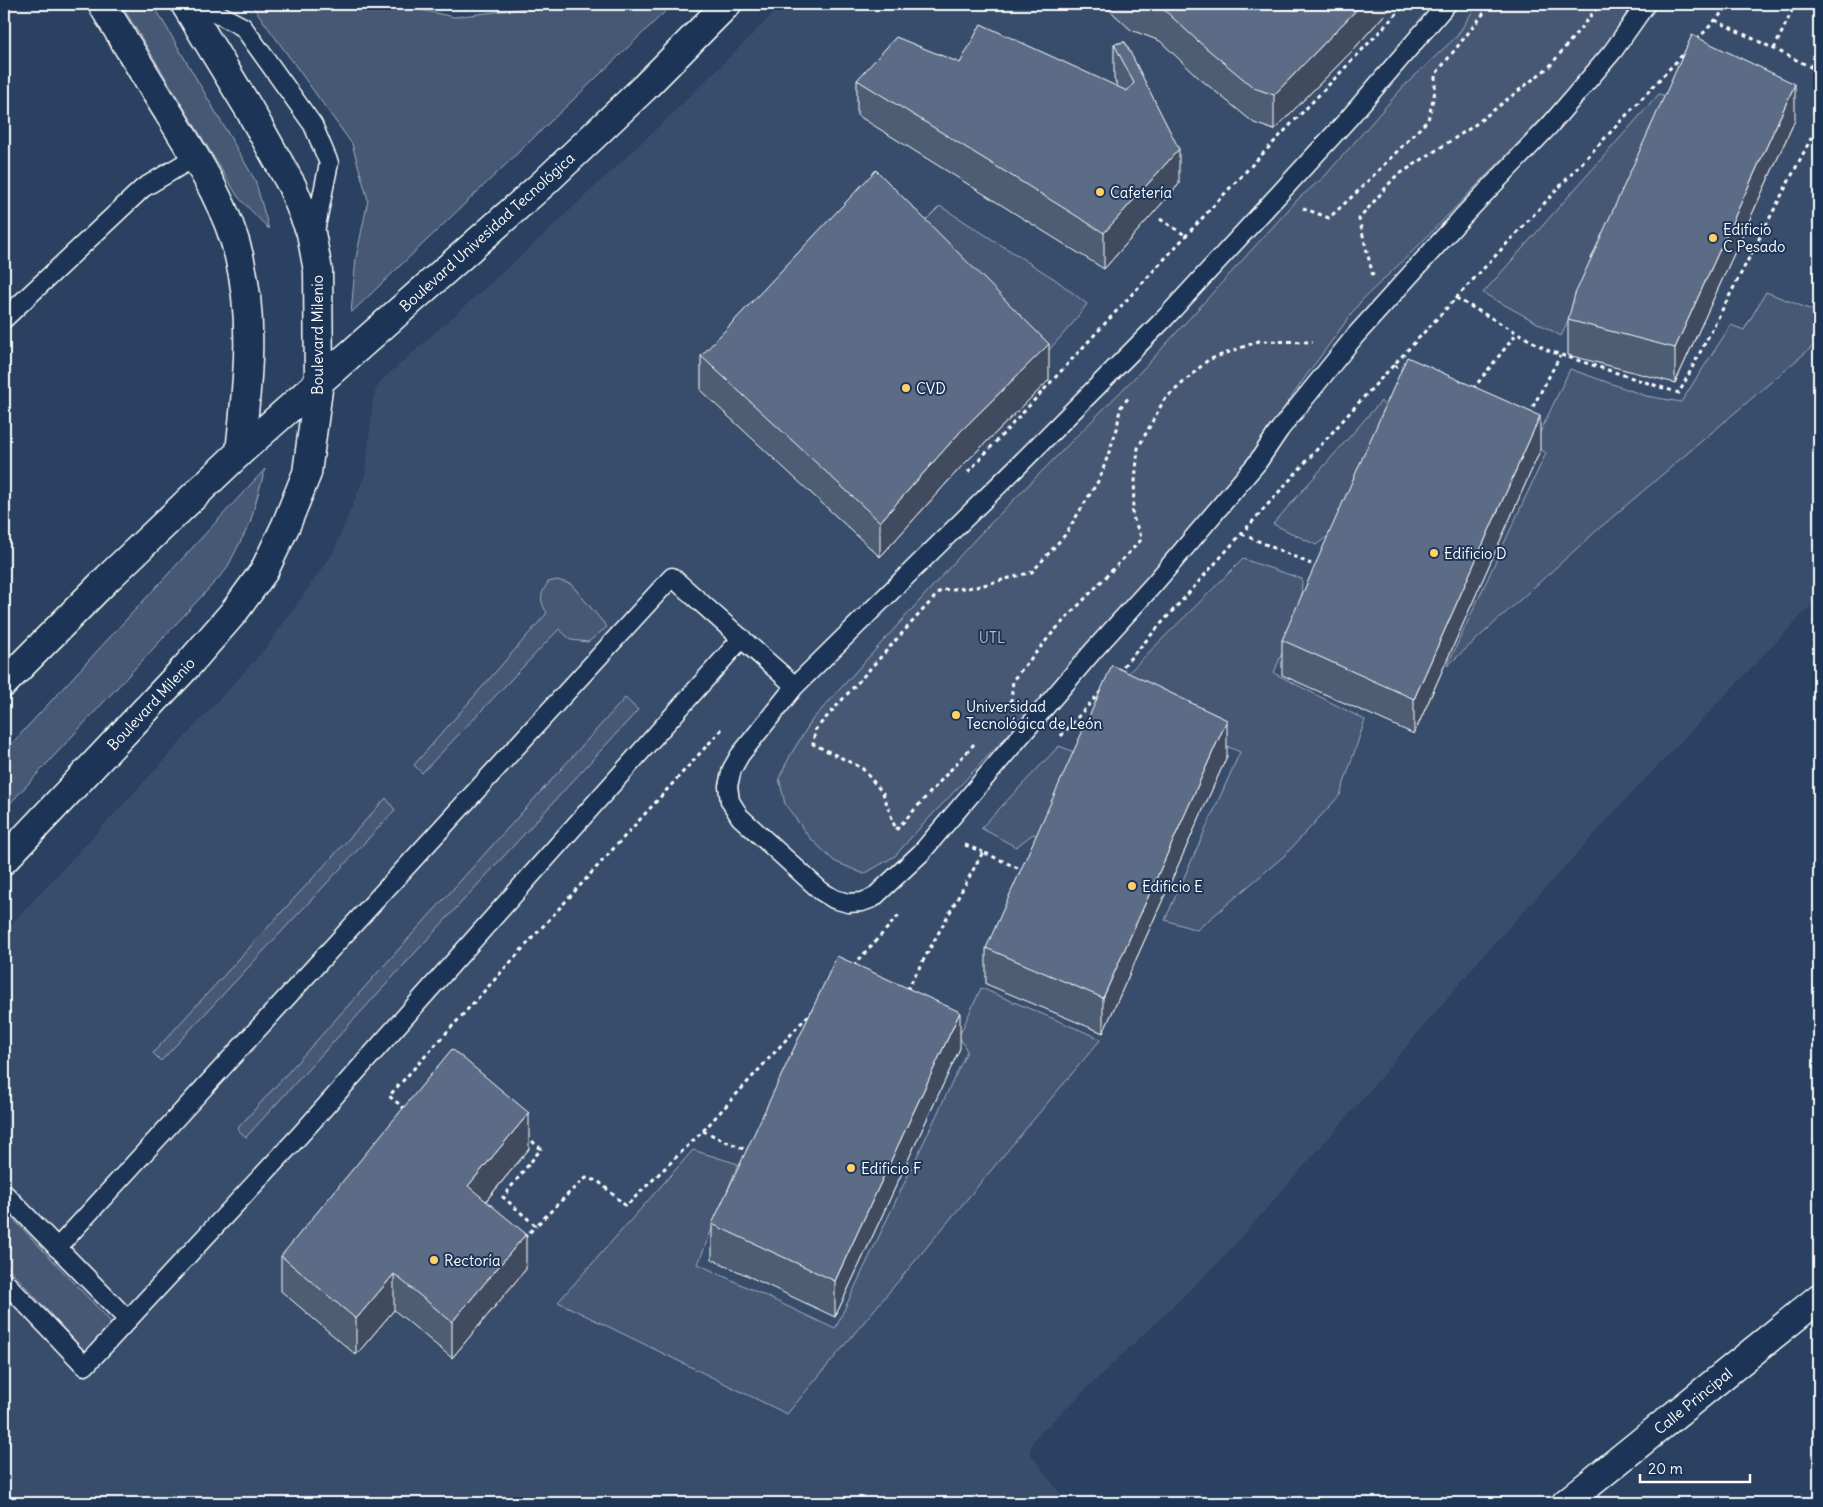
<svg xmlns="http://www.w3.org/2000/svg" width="1823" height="1507" font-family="Delius,sans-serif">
	<rect width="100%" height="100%" fill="#2a4161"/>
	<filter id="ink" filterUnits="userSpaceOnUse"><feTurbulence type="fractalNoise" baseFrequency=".02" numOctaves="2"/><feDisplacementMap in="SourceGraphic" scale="10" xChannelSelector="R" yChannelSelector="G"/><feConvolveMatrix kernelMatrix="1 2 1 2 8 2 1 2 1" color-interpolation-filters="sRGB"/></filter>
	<g filter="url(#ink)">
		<path fill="#394e6c" d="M783 4H1819V597L1632 793 1481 958 1347 1117 1220 1261 1034 1439 1031 1445 1030 1453 1067 1503H4V932L144 782 266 648 333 553 365 475 373 401 376 389 382 380 533 245 672 114Z"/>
		<path fill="#465975" stroke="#a2acba" d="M121 4H153L255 180 269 229 238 197Z
			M251 4H394L454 17 559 4H673L351 313 356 258 368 200 352 144Z
			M1477 4H1632L1610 40 1551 109 1414 250 1361 301 1306 376 1255 450 1175 545 1046 695 914 834 895 856 864 874 834 861 809 837 785 804 779 778 791 754 812 720 977 537 1147 365 1299 198 1324 177 1403 87 1457 36Z
			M1659 94 1672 98 1561 336 1483 293Z
			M940 206 1056 280 1087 304 1073 323 1040 360 911 235Z
			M1766 292 1819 313V341L1595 532 1447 666 1546 453 1534 445 1570 369 1646 396 1681 402 1731 325 1744 330Z
			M1381 401 1385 407 1332 533 1316 545 1273 524Z
			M265 469 250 523 226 570 4 810V752Z
			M1243 559 1302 579 1301 605 1274 673 1365 720 1340 795 1285 855 1197 930 1165 920 1240 752 1107 694Z
			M557 580 571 584 607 627 588 642 571 640 559 629 422 773 414 765 547 613C539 599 540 596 548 582Z
			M625 698 638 710 246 1137 237 1129Z
			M1059 746 1077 753 1042 838 1033 834 1016 847 981 828Z
			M386 798 395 810 161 1061 153 1053Z
			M981 988 1101 1039 787 1414 558 1302 693 1150 738 1164 698 1264 835 1329 967 1051 959 1036Z
			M4 1209 114 1325 88 1355 4 1263Z"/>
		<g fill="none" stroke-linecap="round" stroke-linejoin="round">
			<g stroke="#fff" stroke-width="21">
				<path id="lane" d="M199 4 243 27 313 125 329 163 314 236
					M1447 4 1349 118 1166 317 1017 467 795 686 740 755 732 769 728 786 730 801 740 817 821 891 834 899 848 903 862 902 873 898 921 853 1093 651 1154 584 1257 463 1280 429 1355 336 1466 213 1550 125 1613 51 1646 4
					M4 319 143 188 195 157
					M4 1193 128 1320
					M57 1248 672 577 795 686
					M4 1281 85 1366 300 1135 742 638"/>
			</g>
			<g stroke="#fff" stroke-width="31">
				<path id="street" d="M1566 1503 1819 1298"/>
			</g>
			<g stroke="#fff" stroke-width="31">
				<path id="secondary" d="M102 4C126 43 149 82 173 120 199 163 227 207 239 256 255 321 247 387 240 452
					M4 683 108 578 240 452 544 183 644 88 727 4
					M4 860 187 666 234 612 264 571 286 525 307 473 319 382 318 271 311 233 292 186 249 109 185 4"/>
			</g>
			<path stroke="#fff" stroke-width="3" stroke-dasharray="4 4" stroke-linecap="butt" d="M1715 20 1819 71
				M1697 40 1730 4
				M1774 49 1795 4
				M1811 67 1819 48
				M1303 208 1329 218 1358 191 1428 120 1435 91V75L1491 4
				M1160 219 1185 235
				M1373 276 1359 219 1395 177 1472 127 1550 66 1600 4
				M1456 298 1549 351 1679 393 1819 123
				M1394 365 1404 371
				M1473 389 1517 333
				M1529 414 1560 356
				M968 472 1229 189 1406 4
				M1242 534 1311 564
				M1118 672 1362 399 1687 50
				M1011 702 1013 680 1054 631 1142 539 1132 515 1138 448 1164 400 1208 360 1259 341 1313 342
				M1061 736 1102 690
				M974 744 896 830 883 793 862 768 813 744 815 730 941 590 976 587 1032 572 1065 535 1100 478 1117 429 1120 408 1130 396
				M965 845 983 852
				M853 966 901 913
				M907 990 983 852 1022 870
				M405 1109 389 1096 722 729
				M703 1131 744 1149
				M526 1136 541 1149 503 1197 536 1226 572 1190 586 1178 598 1181 626 1206 703 1131 814 1009
				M524 1238 536 1226"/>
			<use href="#lane" stroke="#1d3557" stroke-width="18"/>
			<use href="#street" stroke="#1d3557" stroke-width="28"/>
			<use href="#secondary" stroke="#1d3557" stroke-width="28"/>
		</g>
		<path fill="#4e5d73" stroke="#fff" d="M1103 4H1394L1352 51 1274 130 1254 123 1199 78 1160 41 1131 30Z
			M1125 42 1179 184 1104 269 857 115V80L960 63 1118 87 1114 79V44Z
			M1795 120 1675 383 1568 355V320Z
			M701 356 1049 380 960 468 880 557 701 391Z
			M1540 451 1414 734 1282 675V640Z
			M1227 756 1103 1033 986 984V948Z
			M960 1048 835 1317 712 1259V1224Z
			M529 1149 486 1201 526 1269 452 1358 394 1310 356 1355 281 1291V1256Z"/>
		<path fill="#404c5e" stroke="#fff" d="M1362 4H1394L1352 51 1274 130V95Z
			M1795 84V120L1675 383V348Z
			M1179 149V184L1104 269V233Z
			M1049 344V380L960 468 880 557V522L960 432Z
			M1540 416V451L1414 734V699Z
			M1227 720V756L1103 1033V998Z
			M960 1012V1048L835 1317V1281Z
			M529 1113V1149L468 1222V1186Z
			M526 1234V1269L452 1358V1322Z
			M394 1274V1310L356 1355V1319Z"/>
		<path fill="#5b6c86" stroke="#fff" d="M1155 4H1362L1274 95 1254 88 1199 42 1160 6Z
			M981 24 1127 91 1134 83 1114 44 1125 42 1179 149 1104 233 857 80 896 37 960 63Z
			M1692 35 1795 84 1675 348 1568 320 1575 294Z
			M876 170 1049 344 960 432 880 522 701 356Z
			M1407 357 1540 416 1414 699 1282 640Z
			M1112 665 1227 720 1103 998 986 948Z
			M837 956 960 1012 835 1281 712 1224Z
			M452 1049 529 1113 468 1186 526 1234 452 1322 394 1274 356 1319 281 1256Z"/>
	</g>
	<g fill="#ffd166" stroke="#1d3557" stroke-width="2">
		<circle cx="1100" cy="192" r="5"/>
		<circle cx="1713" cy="238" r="5"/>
		<circle cx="906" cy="388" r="5"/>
		<circle cx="1434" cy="553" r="5"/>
		<circle cx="956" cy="715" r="5"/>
		<circle cx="1132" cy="886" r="5"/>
		<circle cx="851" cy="1168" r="5"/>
		<circle cx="434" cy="1260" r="5"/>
	</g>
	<g text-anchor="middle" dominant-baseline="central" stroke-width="4" stroke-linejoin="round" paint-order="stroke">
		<g font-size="15" fill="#fff" stroke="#1d3557" text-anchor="start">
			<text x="1110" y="192">Cafetería</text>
			<text x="1723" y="229">Edificio<tspan x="1723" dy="17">C Pesado</tspan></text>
			<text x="916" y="388">CVD</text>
			<text x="1444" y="553">Edificio D</text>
			<text x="966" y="706">Universidad<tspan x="966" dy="17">Tecnológica de León</tspan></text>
			<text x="1142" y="886">Edificio E</text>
			<text x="861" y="1168">Edificio F</text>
			<text x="444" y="1260">Rectoría</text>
		</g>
		<g font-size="15" fill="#fff" stroke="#1d3557">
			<text transform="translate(487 232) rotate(-42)">Boulevard Univesidad Tecnológica</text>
			<text transform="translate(317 335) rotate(-90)">Boulevard Milenio</text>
			<text transform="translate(151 704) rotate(-47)">Boulevard Milenio</text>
			<text transform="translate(1693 1401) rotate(-39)">Calle Principal</text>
		</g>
		<g font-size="15" fill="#b5bdc8" stroke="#1d3557">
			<text x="992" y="637">UTL</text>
		</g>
	</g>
	<rect width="1823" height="1507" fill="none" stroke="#1d3557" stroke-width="20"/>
	<rect x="10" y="10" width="1803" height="1487" fill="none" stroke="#fff" stroke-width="2" filter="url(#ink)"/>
	<path d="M1640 1474v8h110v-8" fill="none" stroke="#ffffff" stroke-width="2.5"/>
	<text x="1648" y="1474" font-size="15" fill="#ffffff" stroke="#1d3557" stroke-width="4" paint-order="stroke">20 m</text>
</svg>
